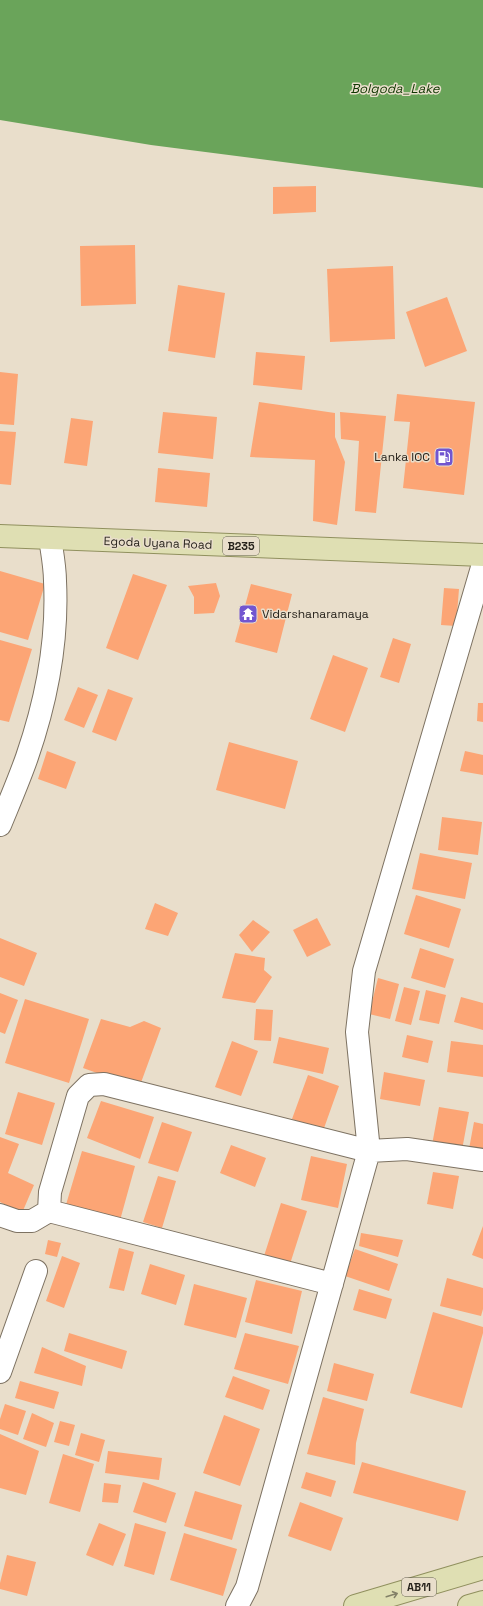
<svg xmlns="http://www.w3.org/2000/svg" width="483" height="1606" font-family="'Space Grotesk',sans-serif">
	<rect width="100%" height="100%" fill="#e9decb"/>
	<path fill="#6aa45a" d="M0 0H483V188L151 145 0 120Z"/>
	<path fill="#fca575" d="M316 186V212L273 214V187Z
		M135 245 136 304 81 306 80 246Z
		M393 266 395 339 330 342 327 269Z
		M178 285 225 293 215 358 168 351Z
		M447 297 467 351 425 367 406 312Z
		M256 352 305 356 302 390 253 385Z
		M0 372 18 374 14 425 0 424Z
		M397 394 475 402 464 495 403 488 410 422 394 421Z
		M259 402 335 413V437L345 462 337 525 313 521 315 460 250 457Z
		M163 412 217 417 213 459 158 453Z
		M340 412 386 416 376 513 355 511 359 441 341 439Z
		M71 418 93 421 87 466 64 463Z
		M0 431 16 432 11 485 0 484Z
		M158 468 210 473 207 507 155 502Z
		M0 571 45 584 28 640 0 632Z
		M133 574 167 585 138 660 106 648Z
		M216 583 220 596 214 613 194 614V597L188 586Z
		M251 584 292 594 277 653 235 642Z
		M444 588 459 589 456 626 441 625Z
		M393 638 411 644 399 683 380 677Z
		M0 640 32 649 9 722 0 720Z
		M333 655 368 668 345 732 310 719Z
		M78 687 98 695 84 728 64 720Z
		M108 689 133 698 116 741 92 732Z
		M478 703H483V722L477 721Z
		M229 742 298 761 285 809 216 790Z
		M47 751 76 762 66 789 38 779Z
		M465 751 483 755V775L460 771Z
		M442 817 482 822 478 855 438 850Z
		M420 853 472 863 465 899 412 889Z
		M416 895 461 909 449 948 404 934Z
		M155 903 178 913 168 936 145 929Z
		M317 918 331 945 307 957 293 930Z
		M253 920 270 932 252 952 239 935Z
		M0 938 37 953 24 986 0 977Z
		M420 948 454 959 445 988 411 978Z
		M235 953 265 958 264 970 272 977 255 1003 222 998Z
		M378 978 399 984 390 1019 369 1014Z
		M404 987 420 991 411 1025 395 1021Z
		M426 990 446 995 439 1024 419 1020Z
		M0 993 18 1000 5 1034 0 1032Z
		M461 997 483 1003V1030L454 1022Z
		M25 999 89 1019 69 1083 5 1063Z
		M256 1009 273 1010 271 1041 254 1040Z
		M101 1019 130 1027 144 1021 161 1028 139 1088 83 1068Z
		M407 1035 433 1041 428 1063 402 1057Z
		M279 1037 329 1048 323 1074 273 1063Z
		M232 1041 258 1051 241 1096 215 1087Z
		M451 1041 483 1045V1077L447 1072Z
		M384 1072 425 1080 420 1106 380 1099Z
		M308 1075 339 1086 323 1131 292 1119Z
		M18 1092 55 1103 42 1145 5 1134Z
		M101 1101 154 1117 140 1159 87 1138Z
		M439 1107 469 1112 462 1150 432 1145Z
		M162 1122 192 1132 178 1172 148 1163Z
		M474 1122 483 1124V1152L469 1149Z
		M0 1137 19 1144 8 1173 34 1185 22 1213 0 1202Z
		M231 1145 266 1158 255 1187 220 1173Z
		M82 1151 135 1166 119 1224 65 1208Z
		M311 1156 347 1164 338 1208 301 1200Z
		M433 1172 459 1176 453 1209 427 1204Z
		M158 1176 176 1181 162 1228 143 1222Z
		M281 1203 307 1211 290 1264 264 1256Z
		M483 1226V1259L472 1255Z
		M361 1233 403 1240 398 1257 359 1246Z
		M48 1240 61 1243 57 1257 45 1254Z
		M119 1248 134 1252 124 1291 109 1288Z
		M355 1249 398 1264 389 1291 345 1276Z
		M62 1256 80 1263 64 1308 46 1301Z
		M150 1264 185 1275 176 1305 141 1294Z
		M447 1278 483 1288V1309L481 1316 440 1306Z
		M256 1280 302 1291 292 1334 245 1322Z
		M194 1284 247 1298 236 1338 184 1325Z
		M359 1289 392 1299 386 1319 353 1310Z
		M433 1312 483 1327V1333L462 1408 410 1393Z
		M69 1333 127 1351 122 1369 64 1351Z
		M245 1333 299 1346 288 1384 234 1369Z
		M42 1347 86 1366 82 1386 34 1373Z
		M334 1363 374 1374 367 1401 327 1391Z
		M233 1376 270 1390 263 1410 225 1397Z
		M20 1381 59 1392 54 1409 15 1398Z
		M323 1397 364 1409 356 1443 355 1465 307 1454Z
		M5 1404 26 1411 18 1435 0 1429V1419Z
		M32 1413 54 1423 46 1447 23 1439Z
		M224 1415 260 1429 240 1486 203 1473Z
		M60 1421 75 1425 69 1446 54 1442Z
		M81 1433 105 1440 99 1462 75 1455Z
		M0 1434 39 1451 26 1495 0 1488Z
		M108 1451 162 1458 159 1480 105 1473Z
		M63 1454 94 1464 80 1512 49 1503Z
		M362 1462 466 1491 458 1521 353 1493Z
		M306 1472 336 1481 331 1497 301 1488Z
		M143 1482 176 1493 166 1523 133 1512Z
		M104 1483 121 1485 118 1503 102 1502Z
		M195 1491 242 1505 232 1540 184 1526Z
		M300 1502 343 1518 331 1551 288 1536Z
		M99 1523 126 1534 113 1566 86 1555Z
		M135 1523 166 1532 154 1575 124 1566Z
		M184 1533 237 1549 223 1596 170 1580Z
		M7 1555 36 1562 27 1596 0 1589V1583Z"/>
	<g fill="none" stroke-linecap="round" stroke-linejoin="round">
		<g stroke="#7d7262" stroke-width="24">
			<path id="minor" d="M0 825C9 803 19 780 27 757 46 702 58 640 55 581 55 567 52 552 50 538
				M49 1211 50 1192 78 1096 89 1085 104 1084 369 1151 407 1149 483 1160
				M0 1215 17 1221H32L49 1211 332 1284
				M0 1372 36 1271
				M237 1606 247 1587 369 1151 357 1032 364 971 483 564"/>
		</g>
		<g stroke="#90905e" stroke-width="24">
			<path id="primary" d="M0 536 483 555
				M355 1606 483 1568
				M469 1606 483 1602"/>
		</g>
		<use href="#minor" stroke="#fff" stroke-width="22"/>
		<use href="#primary" stroke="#dfdfb3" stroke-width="22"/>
	</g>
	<defs><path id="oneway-shaft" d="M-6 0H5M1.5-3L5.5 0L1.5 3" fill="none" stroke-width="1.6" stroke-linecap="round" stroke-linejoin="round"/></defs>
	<use stroke="#838168" href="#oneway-shaft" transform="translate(392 1595) rotate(-17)"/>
	<defs>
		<g id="fuel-square" transform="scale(1)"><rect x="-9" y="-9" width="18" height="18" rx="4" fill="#7256d0" stroke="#e9decb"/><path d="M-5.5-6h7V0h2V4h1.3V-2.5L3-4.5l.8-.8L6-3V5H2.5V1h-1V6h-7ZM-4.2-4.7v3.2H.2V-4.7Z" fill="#fff"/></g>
		<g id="temple-square" transform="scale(1)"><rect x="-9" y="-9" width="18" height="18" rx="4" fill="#7256d0" stroke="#e9decb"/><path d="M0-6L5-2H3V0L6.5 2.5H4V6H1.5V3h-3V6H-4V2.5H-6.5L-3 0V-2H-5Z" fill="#fff"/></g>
	</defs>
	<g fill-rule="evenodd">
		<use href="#fuel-square" x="444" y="457"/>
		<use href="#temple-square" x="248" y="614"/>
	</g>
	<g text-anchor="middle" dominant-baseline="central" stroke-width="3" stroke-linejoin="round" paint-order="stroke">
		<g fill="#e9decb" stroke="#615b50" stroke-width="1">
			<rect x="223" y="537" width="36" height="18" rx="3"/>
			<rect x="402" y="1578" width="34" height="18" rx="3"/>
		</g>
		<g font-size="11" font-weight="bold" fill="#27231c">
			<text x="241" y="546">B235</text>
			<text x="419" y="1587">AB11</text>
		</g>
		<g font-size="12" fill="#27231c" stroke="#e9decb" text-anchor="end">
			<text x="430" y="457">Lanka IOC</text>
			<text x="262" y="614" text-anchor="start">Vidarshanaramaya</text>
		</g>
		<g font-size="12" fill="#27231c" stroke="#e9decb">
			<text transform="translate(158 543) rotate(2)">Egoda Uyana Road</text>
		</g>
		<g font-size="13" font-style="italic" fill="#103702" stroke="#e9decb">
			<text x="395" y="88">Bolgoda_Lake</text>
		</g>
	</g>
</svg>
